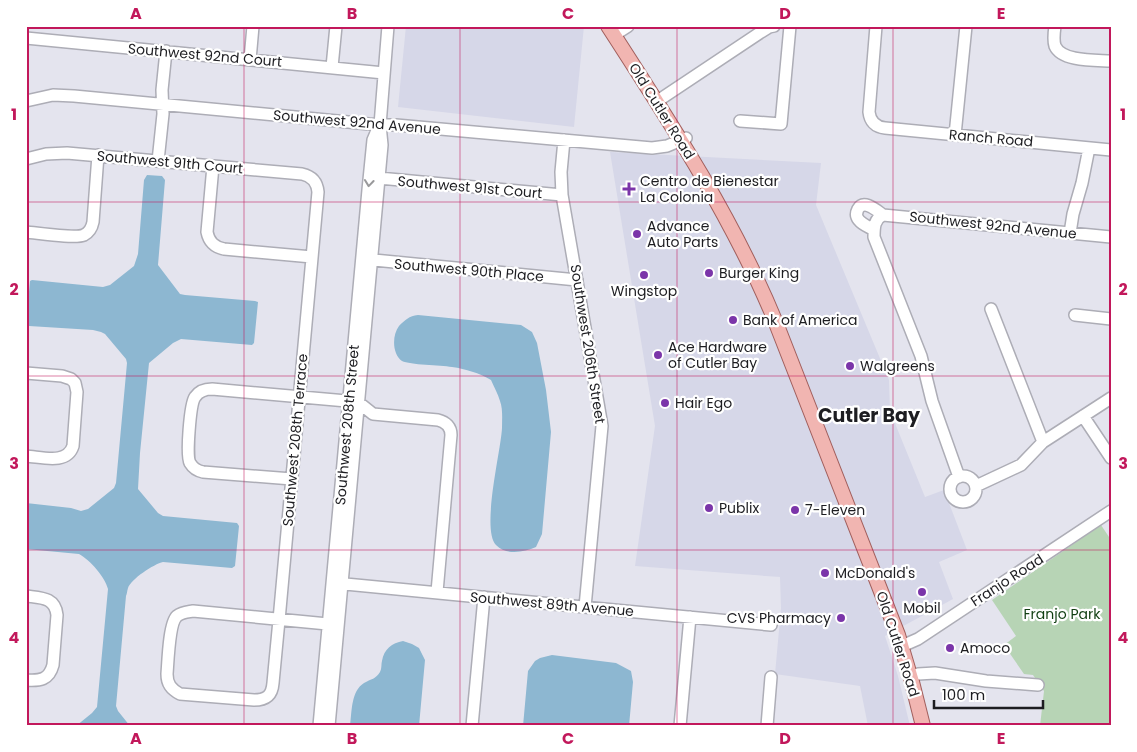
<svg xmlns="http://www.w3.org/2000/svg" width="1137" height="752" font-family="Poppins,sans-serif">
	<rect width="100%" height="100%" fill="#e4e4ee"/>
	<path fill="#d6d7e8" d="M406 26H584L574 127 398 107Z
		M610 152 821 163 816 205 889 380 890 411 925 497 944 490 967 550 939 562 953 599 885 636 898 676 910 726H868L860 686 775 674 781 608 780 577 635 566 655 426Z"/>
	<path fill="#b7d4b5" d="M1101 525 1111 540V726H1040L1044 691 1033 675 1024 674 1004 645 1016 636 992 600Z"/>
	<path fill="#8db7d1" d="M147 175 162 176 165 180 158 265 180 294 185 295 255 301 258 302 254 343 252 345 181 339 173 343 149 363 140 453 138 489 158 513 163 516 237 523 239 526 235 566 232 568 163 562C154 564 131 579 128 588 127 591 127 594 126 596L116 706 118 711 130 726H76L92 713 97 707 108 589C105 577 90 560 79 554L26 549V503L71 508 81 511 88 509 114 488 116 483 127 363 126 359 105 334 101 332 93 330 29 326 26 324 30 281 32 280 103 287 110 285 134 266 138 254 144 180Z
		M418 315 521 325 532 332 537 343 546 390 551 432 542 534 536 547C524 552 507 556 496 545 481 529 501 451 502 428 502 420 503 409 500 401 498 394 494 387 491 380 479 373 466 369 452 367 440 365 410 365 402 361 392 354 392 335 399 326 405 320 409 316 418 315Z
		M403 641 412 644 419 648 425 660 419 726H350C352 711 351 691 364 683 371 679 376 679 380 672 382 668 381 665 382 661 384 649 392 643 403 641Z
		M552 655 616 663 631 671 633 682 629 726H523L528 671 535 661 540 658Z"/>
	<g fill="none" stroke-linecap="round" stroke-linejoin="round">
		<g stroke="#adadb6" stroke-width="14">
			<path id="minor" d="M876 26 869 112C870 121 875 127 885 128L1111 150
				M1055 26C1054 33 1053 40 1055 46 1062 62 1096 60 1111 61
				M614 35 628 26
				M26 38 384 73
				M250 60 253 26
				M332 67 336 26
				M662 98 761 32 769 27 774 26
				M26 101 53 95 74 96 369 124 396 125 652 148 667 146 686 138
				M740 121 781 124 790 26
				M955 135 966 26
				M564 140 561 172 562 195 602 426 585 607
				M26 159 46 154 67 153 302 174C311 176 317 181 318 192L279 620 273 683C272 696 266 700 254 700L180 694C171 689 167 684 167 674 168 662 169 623 177 616 182 612 187 612 193 611L338 625
				M158 161 163 114 162 90 166 51
				M213 166 207 232C209 242 214 247 224 249L312 257
				M379 178 562 195
				M874 230C869 227 859 223 857 217 856 215 857 211 858 209 864 199 876 210 883 215
				M26 232C38 233 75 239 84 235 90 232 92 227 93 222L98 155
				M1070 233 1073 214 1082 183 1089 148
				M364 259 577 280
				M991 309 1043 442
				M1075 315 1111 319
				M26 373 62 376 71 379 75 383 77 392 73 446C67 465 42 457 26 456
				M1083 416 1111 458
				M950 489a13 13 0 1 1 26 0a13 13 0 1 1-26 0Z
				M959 477 932 401 921 356 874 237C874 228 874 219 883 215L1111 237
				M292 479 203 472C198 471 193 468 190 463 186 456 190 404 195 397 199 391 205 389 212 389L358 402 373 414 438 420C446 422 451 427 451 435L437 592
				M976 486 1021 465 1043 442 1111 398
				M335 583 771 625
				M26 596C41 598 55 597 57 615L53 665C49 680 40 681 26 680
				M902 646 918 639 1111 511
				M918 674 935 673 986 681 1038 685
				M319 726 368 190 373 140 379 126
				M329 726 382 145 380 125 388 26
				M472 726 484 597
				M680 726 690 617
				M767 726 771 677"/>
		</g>
		<g stroke="#a15f5d" stroke-width="16">
			<path id="major" d="M608 26C670 122 733 218 776 323L898 635 912 682 923 726"/>
		</g>
		<use href="#minor" stroke="#fff" stroke-width="11"/>
		<use href="#major" stroke="#f1b5b1" stroke-width="14"/>
	</g>
	<defs><path id="oneway-chevron" d="M-2-3.5L2.5 0L-2 3.5" fill="none" stroke-width="1.6" stroke-linecap="round" stroke-linejoin="round" transform="scale(1.25)"/></defs>
	<use stroke="#99999b" href="#oneway-chevron" transform="translate(369 183) rotate(96)"/>
	<path fill="none" stroke="#c2185b" stroke-width="1" stroke-opacity="0.55" d="M244 26V726M460 26V726M677 26V726M893 26V726M26 202H1111M26 376H1111M26 550H1111"/>
	<g fill="#7b35a9" stroke="#fff" stroke-width="2">
		<path d="M626.5 181.5h5v5h5v5h-5v5h-5v-5h-5v-5h5z"/>
		<circle cx="637" cy="234" r="5"/>
		<circle cx="709" cy="273" r="5"/>
		<circle cx="644" cy="275" r="5"/>
		<circle cx="733" cy="320" r="5"/>
		<circle cx="658" cy="355" r="5"/>
		<circle cx="850" cy="366" r="5"/>
		<circle cx="665" cy="403" r="5"/>
		<circle cx="709" cy="508" r="5"/>
		<circle cx="795" cy="510" r="5"/>
		<circle cx="825" cy="573" r="5"/>
		<circle cx="922" cy="592" r="5"/>
		<circle cx="841" cy="618" r="5"/>
		<circle cx="950" cy="648" r="5"/>
	</g>
	<g text-anchor="middle" dominant-baseline="central" stroke-width="4.5" stroke-linejoin="round" paint-order="stroke">
		<g font-size="14" fill="#1d1d21" stroke="#fff">
			<text transform="translate(205 55) rotate(5)">Southwest 92nd Court</text>
			<text transform="translate(662 111) rotate(58)">Old Cutler Road</text>
			<text transform="translate(357 122) rotate(5)">Southwest 92nd Avenue</text>
			<text transform="translate(991 138) rotate(5)">Ranch Road</text>
			<text transform="translate(170 162) rotate(5)">Southwest 91th Court</text>
			<text transform="translate(470 187) rotate(5)">Southwest 91st Court</text>
			<text transform="translate(993 225) rotate(6)">Southwest 92nd Avenue</text>
			<text transform="translate(469 270) rotate(5)">Southwest 90th Place</text>
			<text transform="translate(588 344) rotate(81)">Southwest 206th Street</text>
			<text transform="translate(347 425) rotate(-85)">Southwest 208th Street</text>
			<text transform="translate(295 440) rotate(-85)">Southwest 208th Terrace</text>
			<text transform="translate(1007 580) rotate(-33)">Franjo Road</text>
			<text transform="translate(552 604) rotate(5)">Southwest 89th Avenue</text>
			<text transform="translate(898 644) rotate(72)">Old Cutler Road</text>
		</g>
		<g font-size="14" fill="#1d1d21" stroke="#fff" text-anchor="start">
			<text x="640" y="181">Centro de Bienestar<tspan x="640" dy="16">La Colonia</tspan></text>
			<text x="647" y="226">Advance<tspan x="647" dy="16">Auto Parts</tspan></text>
			<text x="719" y="273">Burger King</text>
			<text x="644" y="291" text-anchor="middle">Wingstop</text>
			<text x="743" y="320">Bank of America</text>
			<text x="668" y="347">Ace Hardware<tspan x="668" dy="16">of Cutler Bay</tspan></text>
			<text x="860" y="366">Walgreens</text>
			<text x="675" y="403">Hair Ego</text>
			<text x="719" y="508">Publix</text>
			<text x="805" y="510">7-Eleven</text>
			<text x="835" y="573">McDonald's</text>
			<text x="922" y="608" text-anchor="middle">Mobil</text>
			<text x="831" y="618" text-anchor="end">CVS Pharmacy</text>
			<text x="960" y="648">Amoco</text>
		</g>
		<g font-size="14" fill="#113f12" stroke="#fff">
			<text x="1062" y="614">Franjo Park</text>
		</g>
		<g font-size="19" font-weight="bold" fill="#1d1d21" stroke="#fff">
			<text x="869" y="415">Cutler Bay</text>
		</g>
	</g>
	<rect width="1137" height="752" fill="none" stroke="#ffffff" stroke-width="55"/>
	<path d="M934 700v8h109v-8" fill="none" stroke="#1d1d21" stroke-width="2.5"/>
	<text x="942" y="700" font-size="15" fill="#1d1d21" stroke="#ffffff" stroke-width="4" paint-order="stroke">100 m</text>
	<rect x="28" y="28" width="1082" height="696" fill="none" stroke="#c2185b" stroke-width="2"/>
	<g font-size="16" text-anchor="middle" font-weight="bold" fill="#c2185b">
		<text x="136" y="19">A</text>
		<text x="352" y="19">B</text>
		<text x="568" y="19">C</text>
		<text x="785" y="19">D</text>
		<text x="1001" y="19">E</text>
		<text x="14" y="120">1</text>
		<text x="1123" y="120">1</text>
		<text x="14" y="295">2</text>
		<text x="1123" y="295">2</text>
		<text x="14" y="469">3</text>
		<text x="1123" y="469">3</text>
		<text x="14" y="643">4</text>
		<text x="1123" y="643">4</text>
		<text x="136" y="744">A</text>
		<text x="352" y="744">B</text>
		<text x="568" y="744">C</text>
		<text x="785" y="744">D</text>
		<text x="1001" y="744">E</text>
	</g>
</svg>
